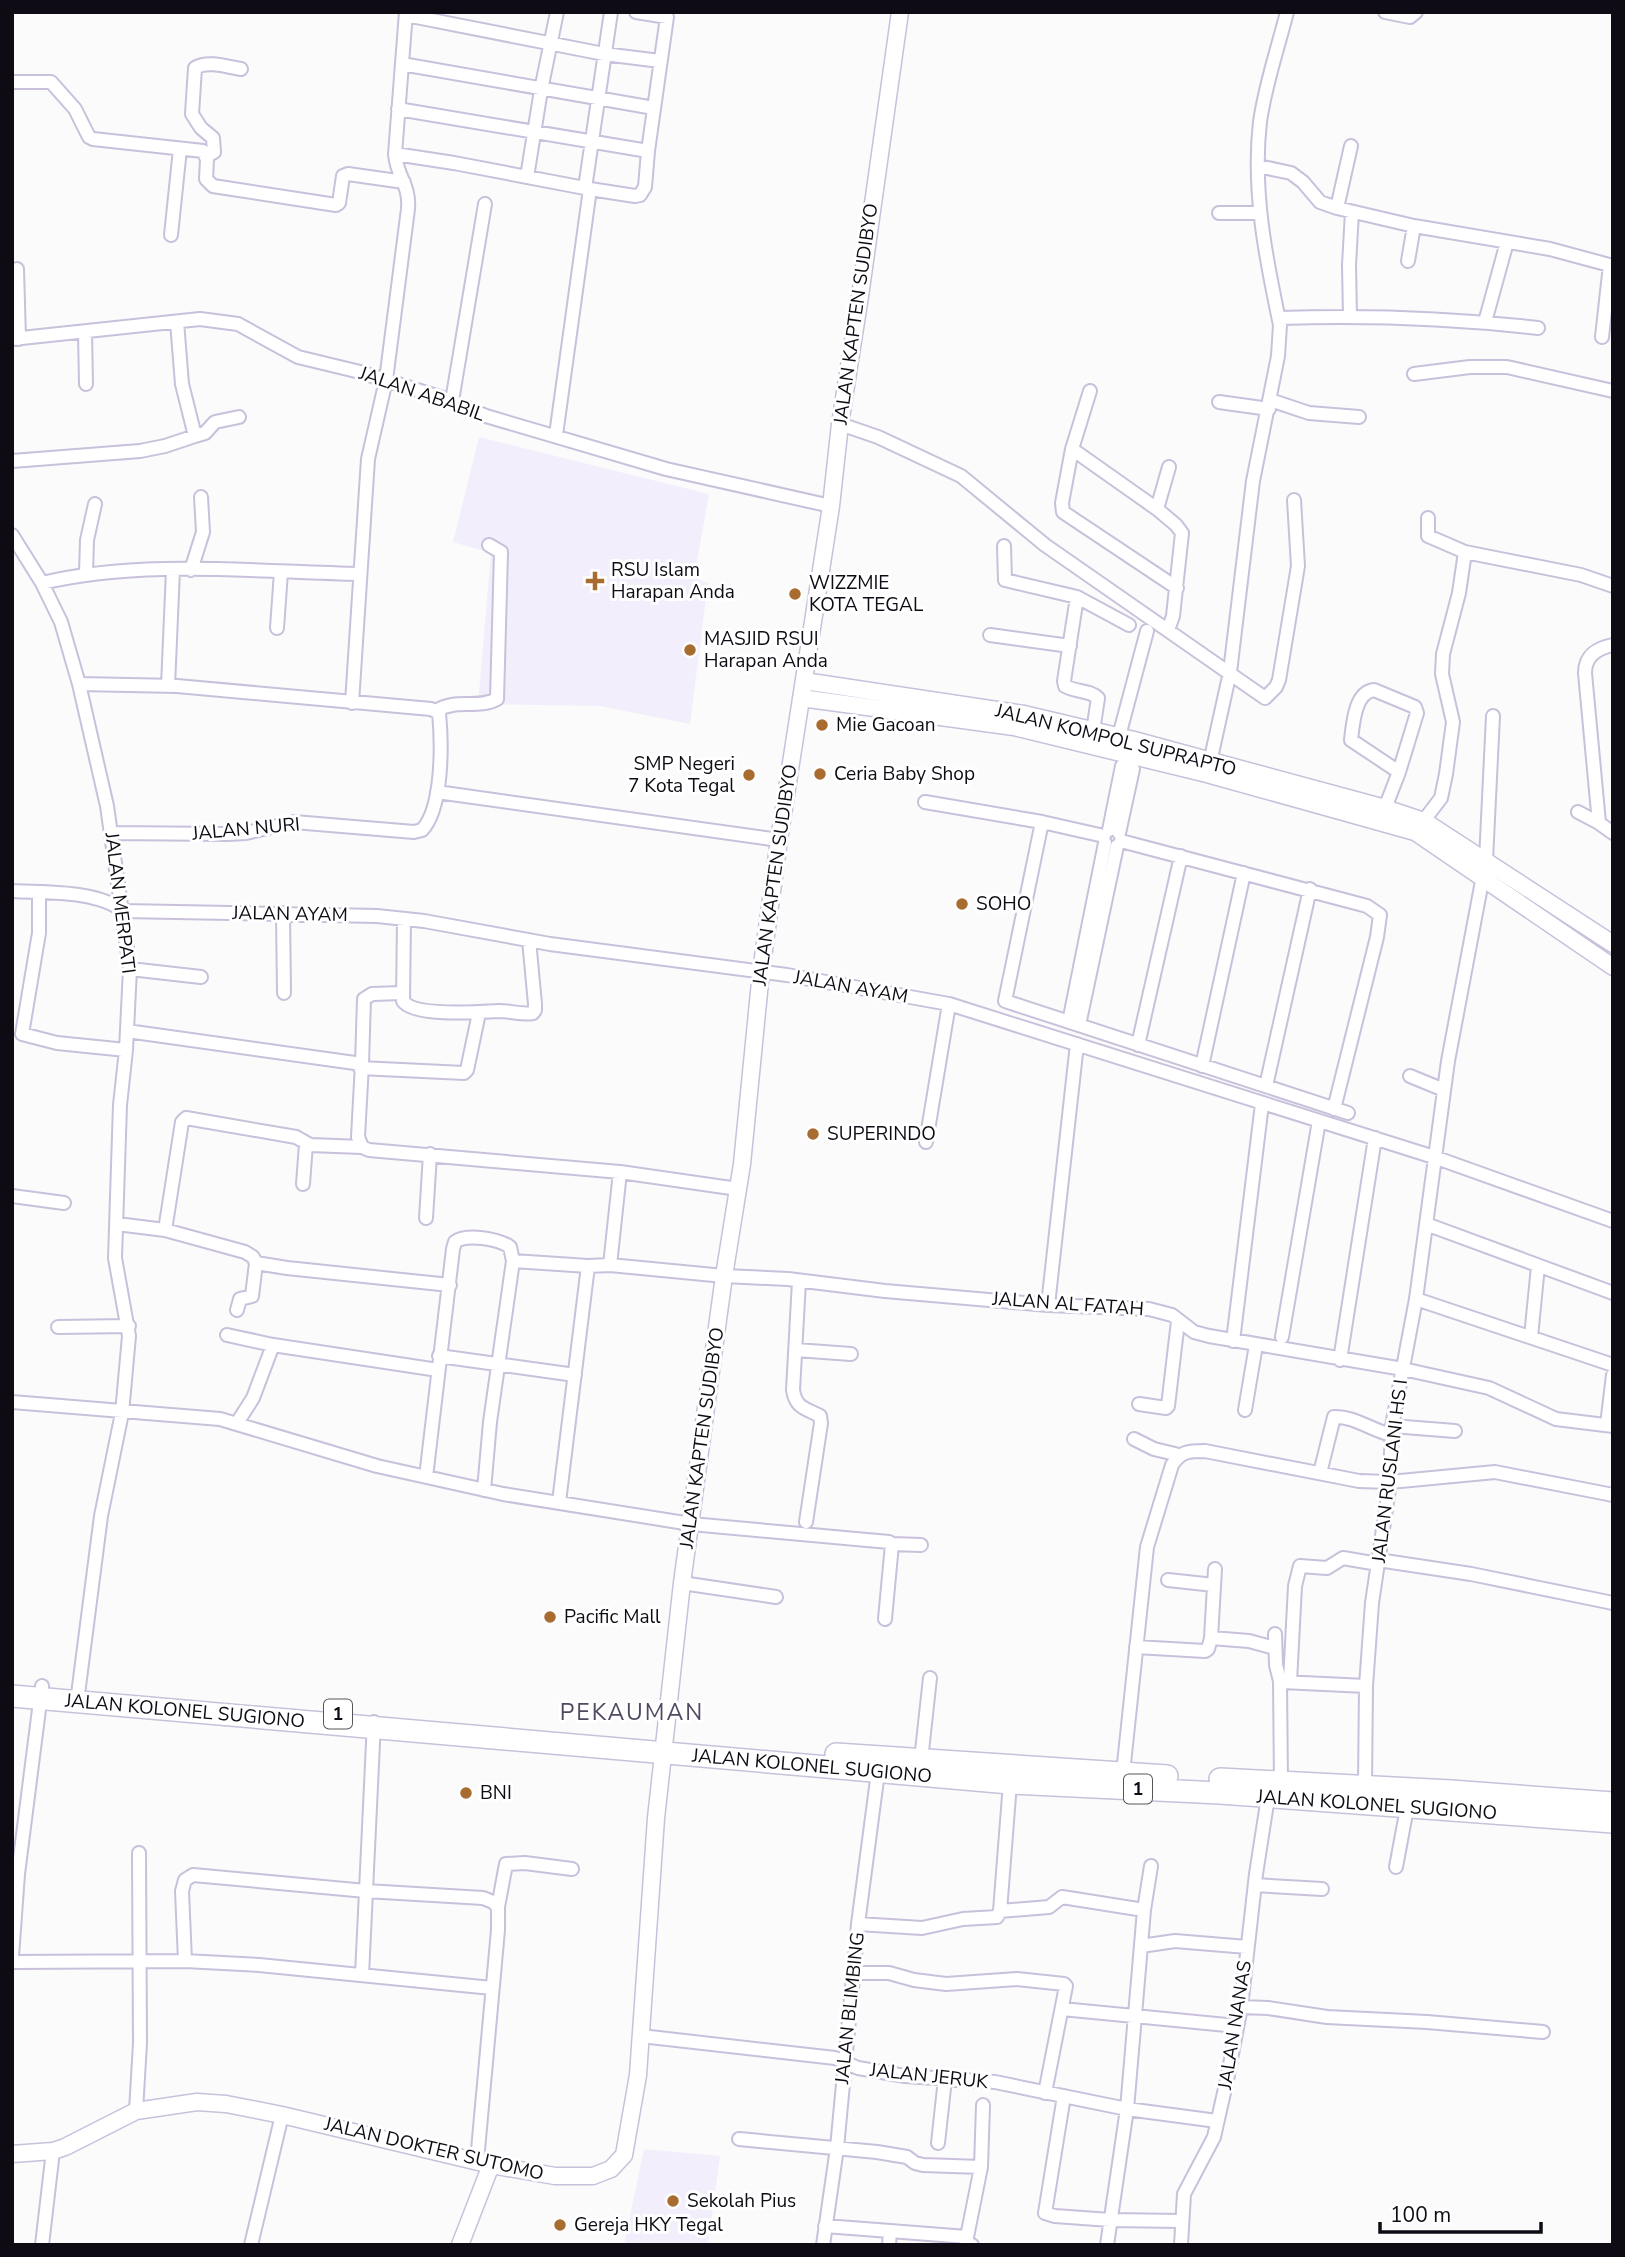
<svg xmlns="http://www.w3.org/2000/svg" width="1625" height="2257" font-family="'Nunito Sans',sans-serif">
	<rect width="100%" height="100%" fill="#fbfbfb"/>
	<path fill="#f2eefc" d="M479 437 709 494 694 578 708 583 690 724 600 706 478 704 491 553 453 542Z
		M644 2149 720 2156 708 2245H624Z"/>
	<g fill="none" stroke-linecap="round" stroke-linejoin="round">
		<g stroke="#c9c0db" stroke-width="16">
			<path id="street" d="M406 12 395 154 454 163 590 189 556 435
				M1385 12 1410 17 1416 12
				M406 15 604 54 660 61
				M402 64 654 108
				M12 82H51L75 109 89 137 93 139 203 151 207 159 206 179 213 186 336 205 339 203 343 176 348 174 404 182
				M398 109 648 151
				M207 156 214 152 213 138 201 128 192 114 195 68C207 60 228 67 241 69
				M1258 166 1291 173 1303 182 1320 202 1337 208 1414 226 1550 249 1613 266
				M527 177 541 90 557 12
				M585 188 611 12
				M590 189 635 196 640 195 645 187 648 151 667 17 636 12
				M1337 208 1351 146
				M1219 213H1260
				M171 235 180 149
				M1408 261 1414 226
				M17 269 19 339
				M1350 316 1349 265 1352 212
				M1279 318C1366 315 1452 318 1538 328
				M1485 322 1507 242
				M85 332 86 384
				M1602 337 1610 265
				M12 339 200 319 238 324 298 357 360 372 452 401 486 416 666 469 831 506
				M1414 374 1470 367H1507L1613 391
				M1090 391 1072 449 1157 509 1176 525 1182 533 1173 616 1168 630
				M1270 400 1309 413 1359 417
				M452 401 485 204
				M1219 402 1269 409
				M840 424 878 437 961 476 1045 545 1265 698 1276 687 1279 680 1298 566 1294 500
				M195 436 205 433 215 422 239 417
				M1072 449 1062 503 1063 512 1177 588
				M12 461 140 451 165 446 195 436 182 384 177 322
				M1157 509 1169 467
				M1428 518V536L1465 552
				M12 535 42 583 61 622 79 684 107 806 130 969 126 1050 120 1105 115 1258 129 1336 122 1413 101 1516 77 1702
				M1004 546 1005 580 1077 597 1064 681 1065 686C1075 692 1090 690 1098 698L1093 731
				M191 570 203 532 201 497
				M86 574 87 540 95 504
				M42 583C143 559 257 572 360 574
				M1077 597 1129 625
				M277 628 281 572
				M990 635 1070 646
				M1613 645C1597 648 1585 656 1585 673L1599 823 1613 833
				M79 684 177 686 431 709 439 713C442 743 443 808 422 830L414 832 294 822 246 833 227 834 111 833
				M168 686 173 570
				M352 703 368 459 386 380 408 209C410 184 397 178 395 154
				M438 710C455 699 479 709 497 699L501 552 489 545
				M1119 736 1147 631
				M1209 767 1230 672 1253 481 1278 356 1280 325C1266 259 1252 190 1260 122 1265 85 1278 48 1287 12
				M437 792 779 840
				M925 802 1042 822 1104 836
				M1385 808 1399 772 1417 713 1415 707 1374 690C1355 692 1353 723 1351 740L1399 772
				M1578 812 1599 823
				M1042 822 1005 1001 1348 1113
				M1418 828 1441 798 1446 774 1453 722 1442 674 1443 654 1459 593 1465 552 1581 575 1613 586
				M1109 830 1122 766 1129 763
				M1119 833 1133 769 1129 763 1132 747
				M1121 841 1367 906 1380 915 1377 937 1334 1109
				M12 891C45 893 97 890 123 911L377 916 424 921 550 944 787 975 949 1004 1434 1157 1613 1221
				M39 893V933L22 1034 57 1043 126 1050
				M283 913 284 993
				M404 919 403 1001C414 1017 480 1012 499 1011 511 1011 521 1015 533 1013L535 1010V1004L529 940
				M130 969 201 977
				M1069 1022 1105 843
				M1079 1025 1117 846
				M127 1031 362 1064 358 1137 362 1147 369 1150 620 1172 738 1189
				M1138 1045 1181 856
				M362 1064 364 999 372 994 402 993
				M1202 1066 1244 873
				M360 1068 464 1073 467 1070 479 1013
				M1410 1076 1444 1090
				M1266 1086 1310 889
				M926 1142 949 1004
				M303 1184 306 1144
				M12 1196 64 1203
				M426 1218 430 1154
				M117 1224 165 1230 245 1252 253 1257 256 1263 287 1268 450 1285
				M1426 1224 1613 1293
				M165 1230 182 1122 186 1118 296 1137 310 1145 362 1147
				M610 1265 620 1172
				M588 1266 610 1265 724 1276 788 1279 885 1291 1048 1305 1149 1309 1172 1315 1194 1332 1209 1336 1403 1369 1489 1388 1556 1419 1613 1426
				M799 1281 793 1390C796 1409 806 1408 820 1416L821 1423 806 1522
				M1416 1299 1613 1365
				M1048 1305 1077 1044
				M237 1310 240 1299 252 1296 256 1263
				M58 1327 129 1326
				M227 1335 273 1345 438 1370
				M1282 1337 1319 1121
				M1531 1337 1538 1266
				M1233 1341 1262 1104
				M796 1350 851 1354
				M439 1356 575 1375
				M1340 1360 1375 1138
				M12 1402 220 1419 377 1466 503 1494 691 1524 889 1542 892 1544 885 1619
				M1139 1404 1166 1408 1168 1406 1178 1321
				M1245 1410 1256 1345
				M237 1423 253 1398 273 1345
				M1607 1425 1613 1375
				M1392 1426 1455 1431
				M1134 1439 1154 1449 1179 1455
				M1320 1473 1334 1417C1355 1416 1372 1431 1392 1435
				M426 1477 453 1249 455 1242C466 1233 499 1239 510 1247L513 1261 588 1266 559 1502
				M484 1490 490 1422 513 1261
				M892 1544 921 1545
				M1378 1560 1471 1574 1613 1603
				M1215 1569 1211 1638 1249 1641 1275 1648
				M1168 1580 1214 1585
				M682 1583 776 1597
				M1275 1634 1276 1665 1280 1681 1281 1783
				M1136 1647 1205 1651 1208 1649 1211 1638
				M1282 1682 1366 1686
				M1290 1682 1295 1586 1300 1566 1327 1568 1343 1558 1378 1564
				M374 1722 366 1891 483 1898 493 1902 498 1907V1930L477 2161
				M921 1760 930 1678
				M1123 1773 1147 1547 1172 1465C1181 1451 1189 1451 1205 1451L1359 1481 1390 1482 1495 1472 1613 1495
				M1365 1786 1366 1686 1372 1603 1390 1482 1392 1426 1416 1299 1448 1061 1486 860 1493 716
				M1396 1867 1407 1808
				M1255 1885 1322 1889
				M498 1907 506 1864 525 1863 572 1869
				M1144 1910 1151 1866
				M1000 1911 1049 1907 1062 1897 1144 1910 1127 2109 1107 2245
				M858 1924 922 1928 963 1919 997 1917 1000 1911 1010 1783
				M1141 1946 1175 1941 1247 1947
				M12 1956 18 1874 42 1686
				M185 1961 182 1891 185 1880 193 1875 366 1891 362 1975
				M12 1962 185 1961 259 1965 492 1988
				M854 1973H889L914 1980 946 1984 1017 1979 1064 1984 1066 1986 1045 2093
				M1241 2007 1268 2008 1327 2017 1427 2022 1543 2032
				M1062 2009 1237 2026
				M641 2036 835 2058 858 2068 905 2076 995 2082 1127 2109 1217 2121
				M1064 2096 1045 2213 1055 2216 1110 2220 1181 2221
				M136 2111 140 2043 139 1853
				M739 2139 877 2152 907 2157 915 2163 923 2165 981 2167
				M938 2143 945 2079
				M825 2226 890 2231 889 2245
				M890 2231 967 2237
				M42 2245 53 2151
				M251 2245 282 2115
				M823 2245 837 2148 858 1924 878 1772
				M972 2245 966 2242 981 2167 983 2105
				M1181 2245 1184 2194 1214 2137 1228 2075 1241 2007 1256 1874 1268 1797"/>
		</g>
		<g stroke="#c9c0db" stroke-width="19">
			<path id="secondary" d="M804 681 1024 714 1134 740 1385 808 1424 821 1613 944
				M801 698 1014 727 1207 774 1415 832 1613 967
				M12 2154 53 2151 65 2147 136 2111 197 2102 226 2104 282 2115 491 2165 555 2176H593L611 2169 624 2155 638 2075 656 1818 682 1583 724 1276 742 1164 761 972 779 840 831 506 840 424 860 296 900 12
				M460 2245 491 2165"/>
		</g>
		<g stroke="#c9c0db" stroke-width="24">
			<path id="highway" d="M12 1696 1010 1783 1220 1793 1613 1822
				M836 1754 1167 1776
				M1220 1779 1451 1791 1613 1803"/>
		</g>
		<use href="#street" stroke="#fff" stroke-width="12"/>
		<use href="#secondary" stroke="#fff" stroke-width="16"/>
		<use href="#highway" stroke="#fff" stroke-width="21"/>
	</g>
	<g fill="#a96c30" stroke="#fff" stroke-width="2.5">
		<path d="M591.5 570.5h7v7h7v7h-7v7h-7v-7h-7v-7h7z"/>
		<circle cx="795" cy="594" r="7"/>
		<circle cx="690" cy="650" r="7"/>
		<circle cx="822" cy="725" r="7"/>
		<circle cx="820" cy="774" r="7"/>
		<circle cx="749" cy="775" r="7"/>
		<circle cx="962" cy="904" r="7"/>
		<circle cx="813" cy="1134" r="7"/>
		<circle cx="550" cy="1617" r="7"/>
		<circle cx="466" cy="1793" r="7"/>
		<circle cx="673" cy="2201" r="7"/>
		<circle cx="560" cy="2225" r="7"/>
	</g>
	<g text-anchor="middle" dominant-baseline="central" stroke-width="6" stroke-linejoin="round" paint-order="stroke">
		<g fill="#fff" stroke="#56545a" stroke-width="2">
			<rect x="324" y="1699.5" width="28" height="29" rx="5"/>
			<rect x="1124" y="1774.5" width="28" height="29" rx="5"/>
		</g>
		<g font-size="18" font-weight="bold" fill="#0e0b14">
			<text x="338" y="1714">1</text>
			<text x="1138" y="1789">1</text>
		</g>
		<g font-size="19" fill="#0e0b14" stroke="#fff">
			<text transform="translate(856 314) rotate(-82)">JALAN KAPTEN SUDIBYO</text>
			<text transform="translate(422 394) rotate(19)">JALAN ABABIL</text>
			<text transform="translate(1116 740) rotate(14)">JALAN KOMPOL SUPRAPTO</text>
			<text transform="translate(246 829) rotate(-5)">JALAN NURI</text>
			<text transform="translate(775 875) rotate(-82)">JALAN KAPTEN SUDIBYO</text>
			<text transform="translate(120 903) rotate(83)">JALAN MERPATI</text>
			<text transform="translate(290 914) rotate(1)">JALAN AYAM</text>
			<text transform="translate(851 987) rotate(10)">JALAN AYAM</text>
			<text transform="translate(1068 1304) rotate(4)">JALAN AL FATAH</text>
			<text transform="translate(702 1438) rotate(-82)">JALAN KAPTEN SUDIBYO</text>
			<text transform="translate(1390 1471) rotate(-83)">JALAN RUSLANI HS I</text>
			<text transform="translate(185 1711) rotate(5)">JALAN KOLONEL SUGIONO</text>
			<text transform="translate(812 1766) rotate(5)">JALAN KOLONEL SUGIONO</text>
			<text transform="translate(1377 1805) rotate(4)">JALAN KOLONEL SUGIONO</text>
			<text transform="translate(850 2008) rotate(-84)">JALAN BLIMBING</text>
			<text transform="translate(1235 2025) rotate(-81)">JALAN NANAS</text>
			<text transform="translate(929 2076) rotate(6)">JALAN JERUK</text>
			<text transform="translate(434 2149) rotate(13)">JALAN DOKTER SUTOMO</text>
		</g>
		<g font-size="19" fill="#0e0b14" stroke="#fff" text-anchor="start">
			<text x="611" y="570">RSU Islam<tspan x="611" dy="22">Harapan Anda</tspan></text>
			<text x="809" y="583">WIZZMIE<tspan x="809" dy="22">KOTA TEGAL</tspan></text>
			<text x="704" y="639">MASJID RSUI<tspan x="704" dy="22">Harapan Anda</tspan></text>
			<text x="836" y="725">Mie Gacoan</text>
			<text x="735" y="764" text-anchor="end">SMP Negeri<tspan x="735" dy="22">7 Kota Tegal</tspan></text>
			<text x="834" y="774">Ceria Baby Shop</text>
			<text x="976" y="904">SOHO</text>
			<text x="827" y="1134">SUPERINDO</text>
			<text x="564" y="1617">Pacific Mall</text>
			<text x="480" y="1793">BNI</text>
			<text x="687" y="2201">Sekolah Pius</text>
			<text x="574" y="2225">Gereja HKY Tegal</text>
		</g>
		<g font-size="23" letter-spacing="2" fill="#514960" stroke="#fff">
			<text x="632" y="1712">PEKAUMAN</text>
		</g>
	</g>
	<rect width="1625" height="2257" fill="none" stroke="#0e0b14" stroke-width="28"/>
	<path d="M1380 2222v10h161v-10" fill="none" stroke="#0e0b14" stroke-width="3.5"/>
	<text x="1390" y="2222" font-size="21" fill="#0e0b14" stroke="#ffffff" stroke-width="5" paint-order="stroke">100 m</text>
</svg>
